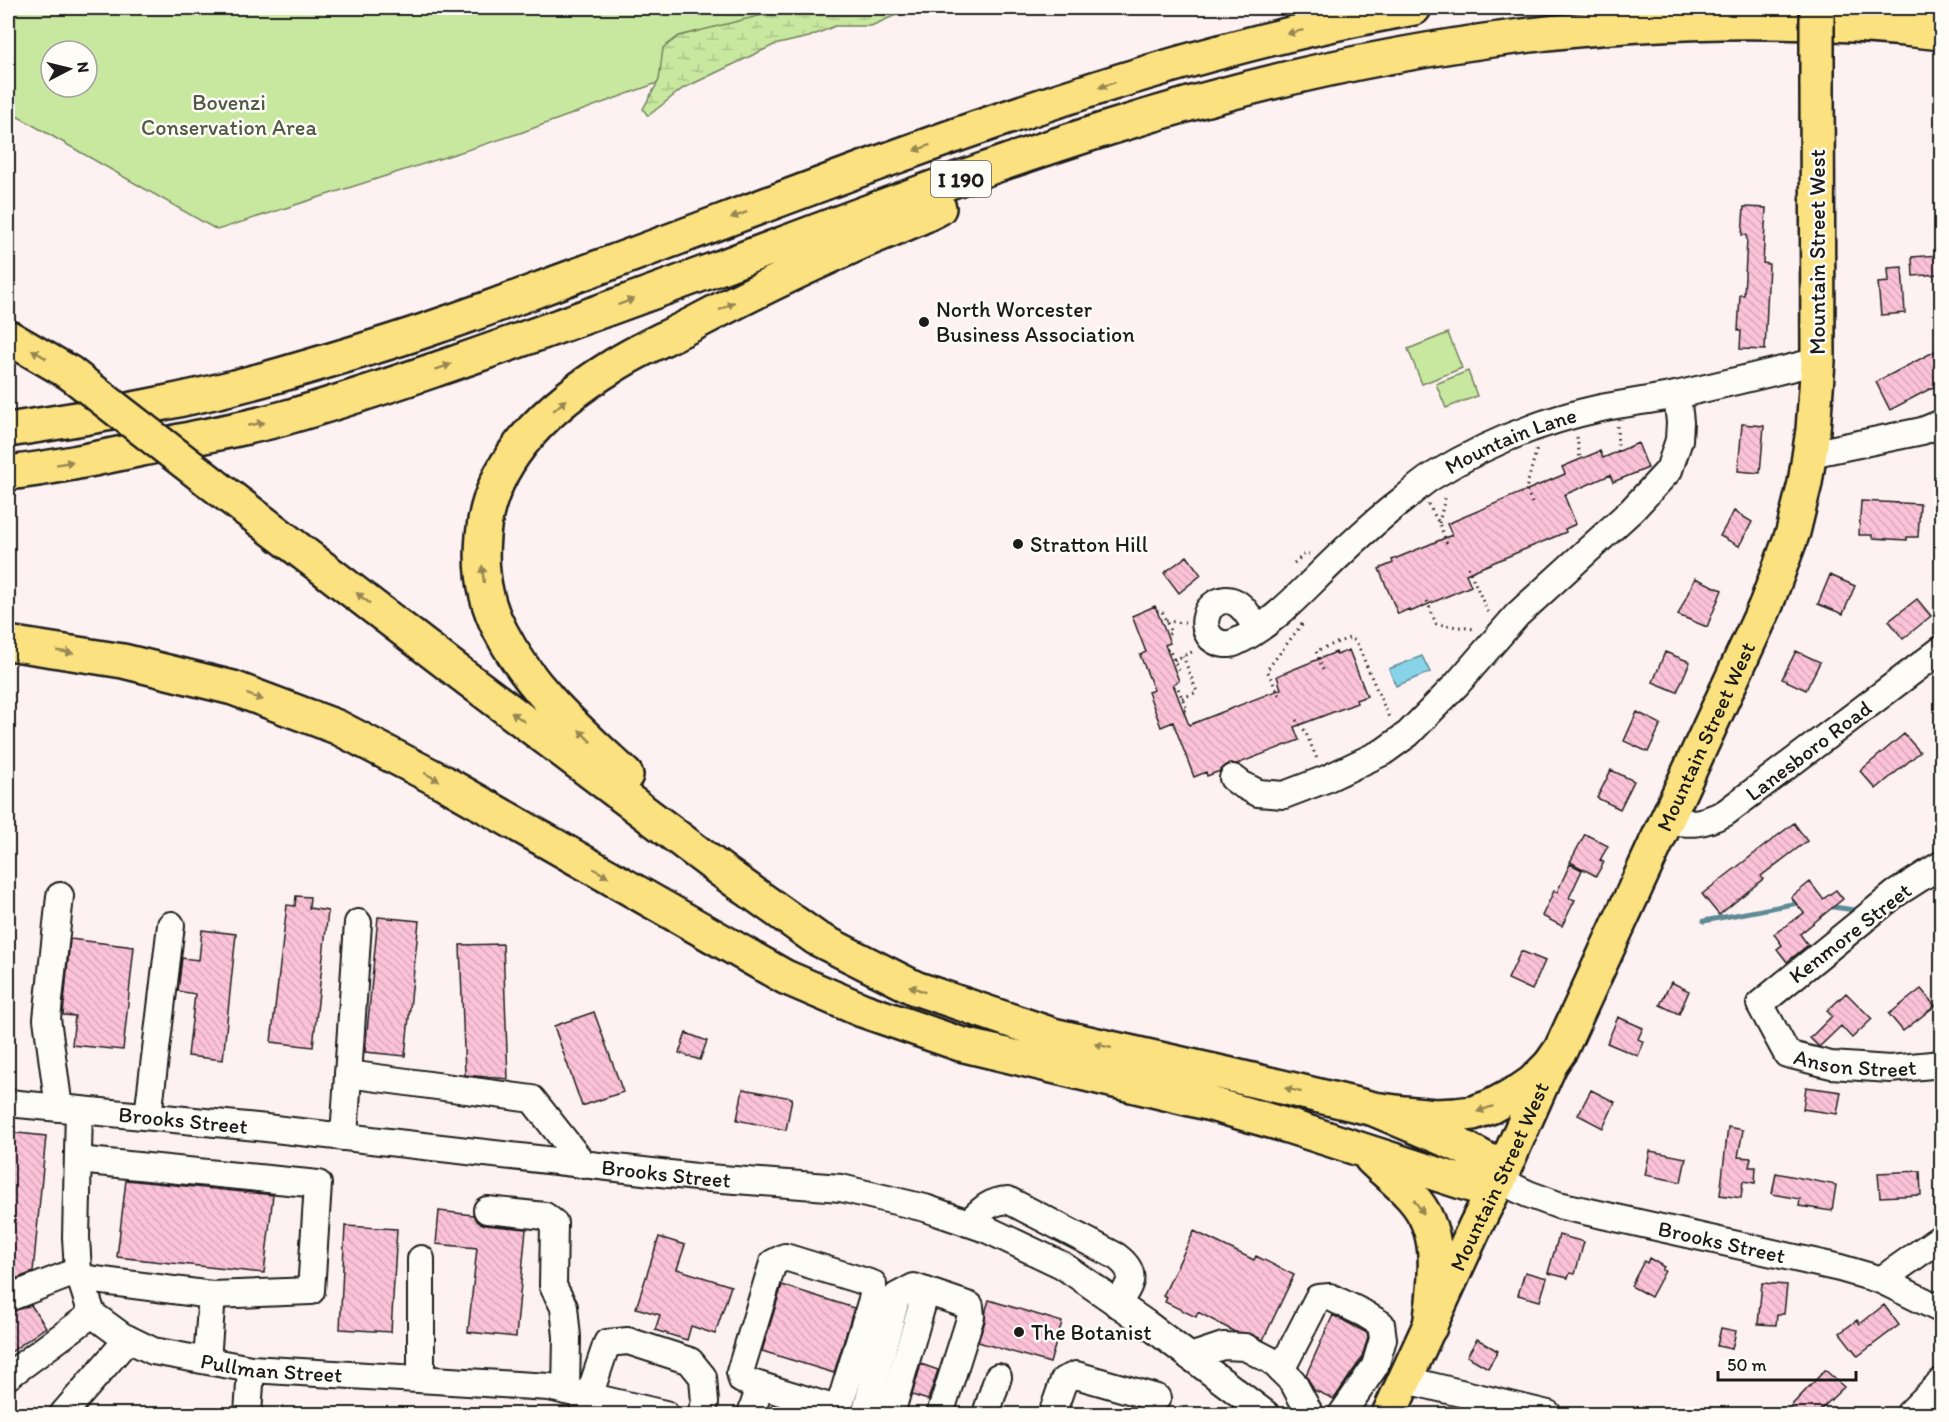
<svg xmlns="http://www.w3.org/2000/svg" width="1949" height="1422" font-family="Itim,sans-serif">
	<defs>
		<pattern id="wetland-marsh" width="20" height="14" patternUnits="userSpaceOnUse" patternTransform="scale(1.5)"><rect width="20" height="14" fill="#c8e8a0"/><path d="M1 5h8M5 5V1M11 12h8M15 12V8" fill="none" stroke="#abc689"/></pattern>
		<pattern id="building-back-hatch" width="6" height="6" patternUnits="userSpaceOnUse" patternTransform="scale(1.5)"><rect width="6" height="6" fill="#fcc3d8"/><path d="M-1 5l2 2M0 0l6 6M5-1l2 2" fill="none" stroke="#d7a7b9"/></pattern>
	</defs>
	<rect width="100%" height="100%" fill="#fdf1f1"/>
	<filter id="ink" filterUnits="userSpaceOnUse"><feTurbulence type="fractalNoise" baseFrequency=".0167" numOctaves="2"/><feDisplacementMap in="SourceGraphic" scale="12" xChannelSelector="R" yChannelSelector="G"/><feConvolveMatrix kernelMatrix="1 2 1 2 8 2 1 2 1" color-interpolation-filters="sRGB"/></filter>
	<g filter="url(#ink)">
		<path fill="#c8e8a0" stroke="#72825e" stroke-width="1.5" fill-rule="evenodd" d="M8 8H870L860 9 520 133 217 230 8 111ZM51 51H87V87H51Z
			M1448 333 1462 368 1422 384 1408 349Z
			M1468 371 1477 396 1446 408 1436 384Z"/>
		<path fill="url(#wetland-marsh)" stroke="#72825e" stroke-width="1.5" d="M790 8H963L896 15 871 26H835L809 37 774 45 682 89 648 116 643 109 659 80 663 48 679 36Z"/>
		<path fill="#88d3e8" stroke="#5d8a96" stroke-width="1.5" d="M1422 656 1430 672 1396 686 1389 669Z"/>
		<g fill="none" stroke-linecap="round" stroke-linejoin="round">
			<path stroke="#5d8a96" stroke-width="5" d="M1826 906 1862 911
				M1704 921 1803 902"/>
		</g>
		<path fill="url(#building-back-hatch)" stroke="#1c1c1c" stroke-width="1.5" d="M1744 207 1766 208 1763 263 1769 264 1765 350 1740 349 1741 331H1738L1740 295H1744L1747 240 1746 235H1742Z
			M1939 255 1940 274 1913 276 1912 257Z
			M1902 267 1905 313 1881 315 1878 283 1889 282 1888 268Z
			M1941 348V383L1890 410 1876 382Z
			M1742 424 1764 426 1760 473 1738 471Z
			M1638 443 1648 468 1613 482 1610 475 1564 495 1576 524 1565 529 1566 532 1466 574 1471 586 1410 612 1409 609 1398 614 1379 569 1393 563 1392 560 1452 535 1447 524 1565 474 1562 467 1600 451 1603 458Z
			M1861 501 1920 504 1918 537H1907V540L1872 538V535H1859Z
			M1734 511 1752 522 1739 546 1720 536Z
			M1187 556 1201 575 1179 593 1164 573Z
			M1830 575 1855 586 1843 614 1818 604Z
			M1695 578 1722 590 1707 627 1678 615Z
			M1917 599 1931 616 1903 639 1889 621Z
			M1155 606 1170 643 1165 645 1179 681 1173 684 1189 725 1281 689 1277 676 1336 652 1337 655 1349 650 1367 696 1356 700 1357 703 1294 727 1299 740 1237 764H1228L1220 771 1207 776 1206 772 1194 777 1173 722 1161 727 1148 692 1154 690 1140 655 1146 652 1132 616Z
			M1796 651 1820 662 1806 690 1782 679Z
			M1665 652 1690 662 1677 692 1653 682Z
			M1637 712 1661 724 1648 752 1624 741Z
			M1904 734 1920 752 1876 789 1860 771Z
			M1611 770 1634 781 1620 809 1597 798Z
			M1794 823 1807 841 1761 876 1763 879 1719 915 1702 894Z
			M1585 834 1608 846 1600 860 1604 862 1596 876 1570 862Z
			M1570 864 1582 870 1569 898 1575 900 1562 926 1542 916 1554 891 1557 892Z
			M1810 882 1823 899 1836 890 1843 899 1800 934 1808 945 1787 962 1777 949 1782 945 1774 934 1804 913 1791 897Z
			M296 896 310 897 309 908 328 911 313 1047 271 1042 287 905 295 906Z
			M378 917 419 921 405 1056 365 1052Z
			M202 930 236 934 223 1060 188 1056 195 994 178 991 182 958 199 960Z
			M70 939 134 947 123 1050 72 1045 75 1016 63 1015Z
			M503 944 508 1079 465 1075 460 945Z
			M1521 951 1545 961 1532 990 1508 979Z
			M1671 982 1689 991 1679 1014 1660 1005Z
			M1921 989 1935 1006 1903 1031 1889 1014Z
			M1846 993 1872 1019 1852 1038 1841 1026 1819 1047 1810 1038 1832 1016 1827 1011Z
			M594 1012 623 1092 582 1106 554 1026Z
			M1618 1017 1643 1028 1638 1039 1644 1042 1638 1056 1607 1043Z
			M686 1033 707 1041 700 1060 679 1053Z
			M1806 1087 1841 1092 1837 1114 1803 1109Z
			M743 1089 792 1098 786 1130 737 1120Z
			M1591 1090 1615 1102 1603 1128 1578 1115Z
			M1728 1127 1743 1130 1738 1157 1751 1158 1749 1167H1756L1755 1183 1743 1181 1741 1198 1720 1195Z
			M8 1132 46 1136 33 1272 8 1282Z
			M1650 1151 1686 1158 1681 1182 1645 1175Z
			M1920 1171 1921 1195 1880 1197 1878 1173Z
			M1776 1173 1836 1185 1832 1211 1799 1206 1800 1199 1772 1194Z
			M126 1180 273 1195 264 1273 117 1257Z
			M439 1211 473 1215 478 1222 485 1225 526 1229 516 1337 468 1332 477 1248 436 1244Z
			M345 1226 397 1229 391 1332 340 1329Z
			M1194 1231 1254 1260 1256 1256 1294 1275 1263 1340 1251 1334 1235 1332 1198 1312 1196 1317 1165 1302 1167 1298 1163 1296Z
			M1559 1235 1584 1242 1575 1274 1570 1273 1568 1278 1548 1273Z
			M659 1237 685 1245 677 1269 731 1286 715 1334 691 1326 687 1340 655 1330 660 1315 636 1308Z
			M1649 1258 1664 1267 1662 1270 1665 1271 1651 1297 1631 1286 1644 1261 1647 1263Z
			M1525 1272 1547 1278 1540 1301 1518 1295Z
			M1762 1283 1787 1285 1784 1314H1777L1776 1325 1758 1324Z
			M782 1285 854 1308 834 1373 762 1351Z
			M989 1300 1062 1322 1050 1363 978 1342 985 1321 986 1310Z
			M31 1305 46 1327 8 1354V1313Z
			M1884 1305 1899 1325 1858 1356 1840 1333 1857 1320 1860 1324Z
			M1333 1315 1367 1333 1368 1338 1361 1359 1334 1399 1314 1390 1306 1375Z
			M1721 1328 1736 1331 1732 1349 1717 1346Z
			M1477 1339 1498 1351 1488 1368 1467 1356Z
			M921 1364 938 1370 928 1400 912 1395Z
			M1825 1370 1844 1387 1816 1414H1799L1790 1407Z"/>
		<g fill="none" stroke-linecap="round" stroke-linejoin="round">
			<g stroke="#1c1c1c" stroke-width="30">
				<g id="minor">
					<path d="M1810 454 1922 431 1942 423"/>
					<path id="s1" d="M1257 628C1248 615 1237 592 1216 603 1211 606 1207 611 1206 617 1204 624 1206 632 1211 638 1218 644 1228 646 1236 642 1263 630 1290 604 1311 583 1341 553 1371 524 1405 498 1414 490 1423 482 1433 476 1485 444 1541 421 1601 408 1626 403 1651 400 1676 395 1724 384 1771 373 1818 361"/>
					<path d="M1233 778 1241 784 1258 793 1284 795 1326 779 1383 752 1408 734 1457 684 1517 615 1632 510 1669 470 1679 440 1680 422 1677 395"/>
					<path id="s2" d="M1665 821C1693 824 1700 825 1725 813L1942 649"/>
					<path id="s3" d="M1942 864 1895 894 1760 1004 1787 1054 1831 1065 1890 1069 1942 1064"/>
					<path d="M348 1074 532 1099 584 1165"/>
					<path id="s4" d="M8 1103 257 1127 696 1177 841 1188 925 1208 986 1229 1062 1265 1147 1324 1266 1414"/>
					<path d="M59 1108 47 1019 60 896"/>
					<path id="s5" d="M79 1110 76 1237 78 1271 92 1314 122 1336 153 1351 251 1369 549 1387 665 1414"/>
					<path d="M148 1116 171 925"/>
					<path d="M344 1137 358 923"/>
					<path d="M78 1160 318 1184 311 1291 212 1295"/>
					<path id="s6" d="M1499 1180 1528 1194 1558 1205 1840 1268 1881 1280 1942 1310"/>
					<path d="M487 1210 545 1216 554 1223 553 1286 564 1307 567 1337 566 1391"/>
					<path d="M968 1223C981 1211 989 1201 1008 1200L1116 1256C1139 1273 1131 1284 1117 1304"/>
					<path d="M785 1257 873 1284V1296L841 1401 833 1408 742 1380 740 1372 773 1263Z"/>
					<path d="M421 1259V1379"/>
					<path d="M80 1278 212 1295 207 1360"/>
					<path d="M1881 1280 1942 1237"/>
					<path d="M8 1298 78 1271"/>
					<path d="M1190 1357 1223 1346 1245 1347 1272 1361 1293 1382 1310 1414"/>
					<path d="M1281 1370 1318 1298 1330 1297 1363 1313 1381 1324 1383 1339 1375 1366 1342 1414"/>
					<path d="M8 1376 92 1314"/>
					<path d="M1406 1380 1548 1414"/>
					<path d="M63 1414 128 1339"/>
					<path d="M248 1414 251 1369"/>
					<path d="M583 1414 607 1343 628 1341 690 1361 703 1377 705 1403 701 1414"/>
					<path d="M751 1414 760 1386"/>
					<path d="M865 1414 897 1296 914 1287 970 1306 971 1316 940 1414"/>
					<path d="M891 1414 926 1291"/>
					<path d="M986 1414 998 1377"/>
					<path d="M1052 1414 1064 1380 1076 1375 1157 1398"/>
					<path d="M1909 1414 1942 1381"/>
				</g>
			</g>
			<g stroke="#1c1c1c" stroke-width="38">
				<g id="major">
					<path id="s7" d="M1389 1414 1476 1225 1499 1180 1550 1065 1561 1049 1766 605 1793 532 1805 483 1813 430 1818 361 1817 83"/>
				</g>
			</g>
			<g stroke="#1c1c1c" stroke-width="38">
				<path id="highway" d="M8 337 70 373
					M8 430C100 416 193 400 283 374 335 359 387 344 438 326 494 307 549 285 605 265 870 167 1134 58 1414 8
					M8 473C61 467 113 455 166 444 205 435 245 429 284 418 338 403 393 384 446 366 538 334 630 301 721 267 849 219 978 169 1109 128 1376 43 1662 0 1942 33
					M213 484 469 680 722 871 816 938 915 988 1053 1035 1227 1074 1374 1109 1404 1113 1435 1116 1456 1115 1473 1113 1490 1107 1520 1091 1533 1082 1550 1065
					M8 643 123 661 233 688 337 727 443 782 785 977 862 1010 960 1044 1207 1103 1288 1126 1477 1187 1499 1180 1489 1161 1476 1154 1461 1146 1374 1109
					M626 775C580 732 530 689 501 632 485 603 480 569 483 536 489 460 551 404 613 366 638 350 666 338 693 324 749 294 806 267 864 241 889 230 916 221 939 208
					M1371 1158C1384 1171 1400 1183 1412 1197 1445 1233 1435 1282 1430 1327"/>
			</g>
			<path stroke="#1c1c1c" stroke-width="3" stroke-dasharray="1.5 4.5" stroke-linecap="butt" d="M1617 426 1618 451
				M1577 437 1580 459
				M1532 503 1526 489 1537 448
				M1428 504 1439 523 1447 544
				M1439 523 1446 494
				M1294 563 1306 553 1309 554
				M1468 567 1489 615
				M1427 601 1436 624 1475 629
				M1157 611H1162L1171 633 1167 635
				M1166 621 1185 623
				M1167 650 1169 649 1179 671 1176 673
				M1174 660 1194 651
				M1323 670 1316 651 1349 638 1356 641 1390 720
				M1174 687 1177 686 1187 709 1183 711
				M1279 695 1267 670 1302 624
				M1182 698 1197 692 1183 656
				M1296 720 1305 731 1318 761"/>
			<use href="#minor" stroke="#fdfcf7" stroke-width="26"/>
			<use href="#major" stroke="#fbe180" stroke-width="33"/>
			<use href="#highway" stroke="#fbe180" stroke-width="33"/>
			<g stroke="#1c1c1c" stroke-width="38" stroke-linecap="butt">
				<path id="major-bridge" d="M1817 8V83"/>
			</g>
			<g stroke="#1c1c1c" stroke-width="38" stroke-linecap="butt">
				<path id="highway-bridge" d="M70 373 213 484"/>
			</g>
			<use href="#major-bridge" stroke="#fbe180" stroke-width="33"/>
			<use href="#highway-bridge" stroke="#fbe180" stroke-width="33"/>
		</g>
		<defs><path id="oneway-solid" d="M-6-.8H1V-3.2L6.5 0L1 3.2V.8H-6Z" transform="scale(1.5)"/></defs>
		<g fill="#978853">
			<use href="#oneway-solid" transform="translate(1295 32) rotate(166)"/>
			<use href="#oneway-solid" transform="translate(1107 85) rotate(162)"/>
			<use href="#oneway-solid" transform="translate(922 148) rotate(160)"/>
			<use href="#oneway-solid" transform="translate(739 215) rotate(160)"/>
			<use href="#oneway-solid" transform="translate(626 302) rotate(-21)"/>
			<use href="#oneway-solid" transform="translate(727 306) rotate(-28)"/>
			<use href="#oneway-solid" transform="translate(39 354) rotate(-149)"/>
			<use href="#oneway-solid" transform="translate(443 367) rotate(-19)"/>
			<use href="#oneway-solid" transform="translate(560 405) rotate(-41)"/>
			<use href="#oneway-solid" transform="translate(256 424) rotate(-12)"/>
			<use href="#oneway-solid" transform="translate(65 463) rotate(-10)"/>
			<use href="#oneway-solid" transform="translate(483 574) rotate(-96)"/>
			<use href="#oneway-solid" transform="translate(363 598) rotate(-142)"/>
			<use href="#oneway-solid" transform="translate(65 652) rotate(9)"/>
			<use href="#oneway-solid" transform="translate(255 697) rotate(20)"/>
			<use href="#oneway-solid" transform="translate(518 717) rotate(-143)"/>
			<use href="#oneway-solid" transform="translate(585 736) rotate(-135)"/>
			<use href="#oneway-solid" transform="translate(432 777) rotate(28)"/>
			<use href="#oneway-solid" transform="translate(601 873) rotate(30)"/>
			<use href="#oneway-solid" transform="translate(917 989) rotate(-158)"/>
			<use href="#oneway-solid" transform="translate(1103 1046) rotate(-167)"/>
			<use href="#oneway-solid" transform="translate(1293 1090) rotate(-166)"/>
			<use href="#oneway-solid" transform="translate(1485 1109) rotate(161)"/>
			<use href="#oneway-solid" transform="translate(1419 1207) rotate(54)"/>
		</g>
	</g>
	<g fill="#1c1c1c" stroke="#fdfcf7" stroke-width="2">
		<circle cx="924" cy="322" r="6"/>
		<circle cx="1018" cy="544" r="6"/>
		<circle cx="1019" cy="1332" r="6"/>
	</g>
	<g text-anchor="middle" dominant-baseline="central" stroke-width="5" stroke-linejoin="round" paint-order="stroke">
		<rect fill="#fdfcf7" stroke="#605f5e" stroke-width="1.5" x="931" y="161" width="60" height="36" rx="4.5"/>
		<g font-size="21" font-weight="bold" fill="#1c1c1c">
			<text x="961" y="179">I 190</text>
		</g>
		<g font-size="22" fill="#505944" stroke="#fdfcf7">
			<text x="229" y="102">Bovenzi<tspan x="229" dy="25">Conservation Area</tspan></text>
		</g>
		<g font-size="22" fill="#1c1c1c" stroke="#fdfcf7">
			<text transform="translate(1817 252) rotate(-90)">Mountain Street West</text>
			<text stroke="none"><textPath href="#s1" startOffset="465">Mountain Lane</textPath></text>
			<text stroke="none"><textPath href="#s7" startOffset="748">Mountain Street West</textPath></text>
			<text stroke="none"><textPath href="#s2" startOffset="166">Lanesboro Road</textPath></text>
			<text transform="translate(1850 933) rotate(-38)">Kenmore Street</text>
			<text stroke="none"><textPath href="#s3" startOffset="356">Anson Street</textPath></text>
			<text stroke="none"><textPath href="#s4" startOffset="176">Brooks Street</textPath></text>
			<text stroke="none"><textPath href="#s4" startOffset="662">Brooks Street</textPath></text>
			<text stroke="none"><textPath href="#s7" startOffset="262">Mountain Street West</textPath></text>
			<text stroke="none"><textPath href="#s6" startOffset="232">Brooks Street</textPath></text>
			<text stroke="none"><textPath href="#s5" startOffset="398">Pullman Street</textPath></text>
		</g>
		<g font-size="22" fill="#1c1c1c" stroke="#fdfcf7" text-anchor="start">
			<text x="936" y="309">North Worcester<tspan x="936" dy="25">Business Association</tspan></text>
			<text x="1030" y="544">Stratton Hill</text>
			<text x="1031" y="1332">The Botanist</text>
		</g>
	</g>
	<rect width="1949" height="1422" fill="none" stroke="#fdfcf7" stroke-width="30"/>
	<rect x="15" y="15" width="1919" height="1392" fill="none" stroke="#1c1c1c" stroke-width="2" filter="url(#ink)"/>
	<g transform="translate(69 69) rotate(83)"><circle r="28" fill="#fdfcf7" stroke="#a3a29f" stroke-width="1.5"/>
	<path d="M0-4.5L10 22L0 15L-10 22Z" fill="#1c1c1c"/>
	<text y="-9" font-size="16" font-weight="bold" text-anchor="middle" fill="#1c1c1c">N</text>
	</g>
	<path d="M1718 1371v9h138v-9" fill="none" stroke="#1c1c1c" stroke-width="3"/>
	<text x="1727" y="1371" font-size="18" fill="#1c1c1c" stroke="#fdfcf7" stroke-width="4.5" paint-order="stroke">50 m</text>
</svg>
